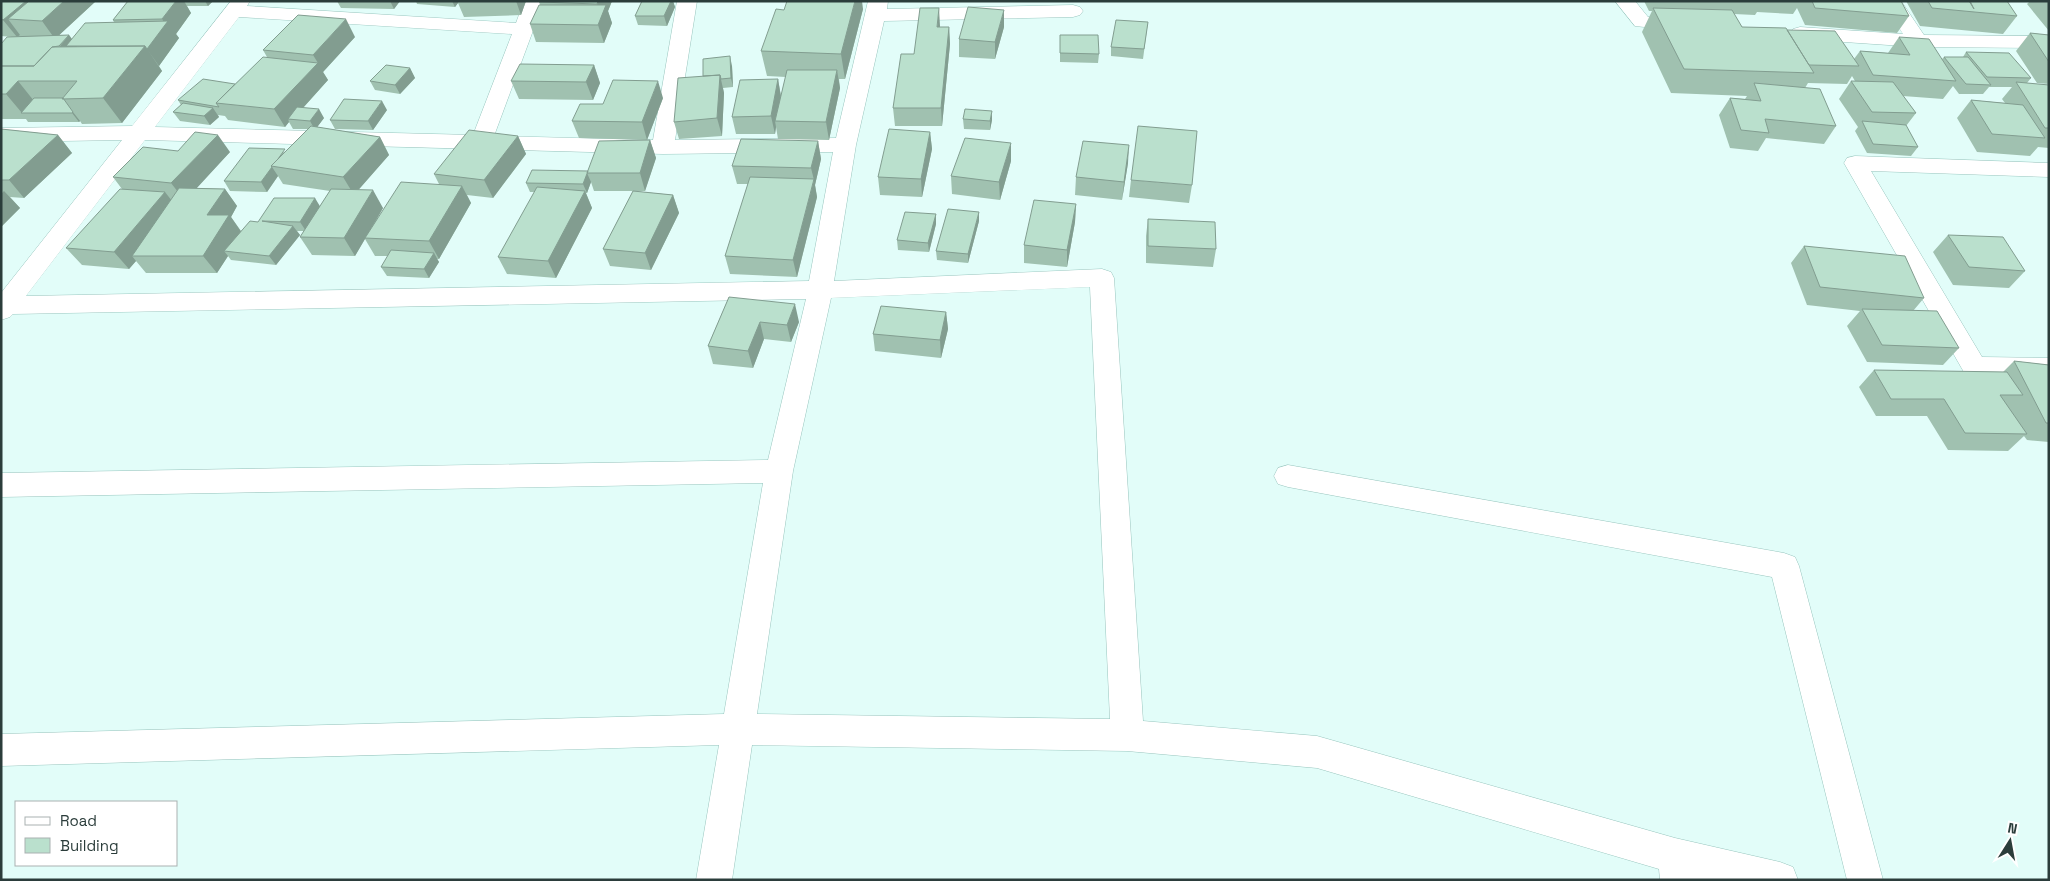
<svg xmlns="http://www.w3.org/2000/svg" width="2050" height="881" font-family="'Space Grotesk',sans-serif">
	<rect width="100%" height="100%" fill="#e2fdf9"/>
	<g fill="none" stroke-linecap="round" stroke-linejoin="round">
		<g stroke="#98c5be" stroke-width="1">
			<path id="street" d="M231 1H250L247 6 516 23 524 1H544L494 136 653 140 677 1H697L675 140 836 138 868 1H888L887 9 1073 5 1080 7 1083 11 1080 15 1073 17 884 21 856 145 834 281 1102 269 1111 272 1114 278 1143 721 1317 736 1675 838 1780 862 1793 867 1798 880H1660L1659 869 1317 768 1127 751 752 745 732 880H696L719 745 1 766V734L724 714 763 483 1 497V473L768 460 806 299 13 314 10 317 1 320V293L122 140 1 142V128L132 126ZM239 17 512 34 473 135 155 127ZM145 140 663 154 833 152 809 281 26 296ZM1090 287 1110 719 757 714 793 471 831 298Z
				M1615 1H1635L1648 17 1689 21 1692 25 1689 29 1682 31 1635 26Z
				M1882 1H1901L1924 35 2049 36V48L1918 47 1800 39 1793 37 1790 33 1793 29 1800 27 1903 34Z
				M1855 156 2049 163V177L1871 171 1982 357 2049 358V378L1974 377 1965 374 1844 163 1847 158Z
				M1288 465 1784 553 1795 557 1799 566 1883 880H1847L1772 577 1288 487 1278 484 1274 476 1278 468Z"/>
		</g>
		<use href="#street" fill="#fff" fill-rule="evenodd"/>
	</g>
	<path fill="#a0c1b0" d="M1 1H96L59 35H69L72 39 114 22 113 20 128 1H213L208 6H187L191 13 176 34 179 38 159 66 162 71 122 123 82 124 80 121 79 122H28L26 119H1V44L12 37 1 36Z
		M337 1H400L394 9 341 8Z
		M416 1H526L521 15 464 17 458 3 455 7 417 4Z
		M539 1H612L608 11 612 23 604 43 536 42 530 24 540 5Z
		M642 1H673L675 7 667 26 638 25 635 16Z
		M1644 1H1901L1909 16 1897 33 1805 25 1797 8 1793 14 1757 12 1755 15 1734 14 1742 27 1787 30 1854 59 1860 51 1888 53 1899 37 1942 59 1944 57H1963L1966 52 2031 78 2027 83 2049 85V148L2038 147 2030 156 1977 152 1957 118 1971 100 2005 103 2002 99 2012 87H1989L1983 94H1959L1953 86 1943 99 1903 96 1916 113 1906 126 1918 147 1911 156 1867 153 1855 131 1858 127 1839 99 1851 81H1855L1852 76 1847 84 1808 83 1805 88 1836 126 1824 144 1766 138 1758 151 1730 148 1719 115 1730 98 1745 99 1747 96 1671 93 1642 32 1652 11H1649Z
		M1906 1H2007L2017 16 2003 34 1920 26Z
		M2030 1H2049V31L2027 4Z
		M863 9 845 79H839L840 88 829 140 778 139 776 127 775 134H736L732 117 778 79 781 96 786 77 767 76 761 51 784 10Z
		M1148 22 1143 59 1111 56V47Z
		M940 27H949L950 44 942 126H895L893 108 914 54Z
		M1004 27 995 59 959 57V39Z
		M2030 33 2049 35V84L2037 83 2016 51Z
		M1060 35 1099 54 1098 63 1060 62Z
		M355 37 323 72 328 80 303 108 324 118 317 127 380 137 389 155 358 190 383 208 377 219 439 184 434 174 518 136 526 154 493 198 467 195 471 203 439 259H437L439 262 429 278 387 276 381 267 388 256H375L365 239 355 256 312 255 300 237 304 231H297L300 235 276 265 231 260 228 256 217 273H146L136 261 129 269 82 265 66 248 122 189 113 177 178 151 230 152 196 188 225 189 237 206 231 217 241 231 258 222 320 206 330 191 283 184 278 176 267 192 230 191 224 181 286 151 308 129H293L289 122 285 127 228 120 225 116 218 115 219 117 210 125 180 121 173 112 181 105 178 100 235 84 267 57 263 50Z
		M594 65 600 83 593 100 519 99 511 81Z
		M732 66 733 87 723 88 724 93 722 136 679 139 674 122 703 76Z
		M410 68 415 78 400 94 375 90 370 81Z
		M663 98 647 140 579 138 572 121 603 104Z
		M387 110 373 130 335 129 330 120Z
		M963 119 992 120 990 130 964 129Z
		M1 129 58 135 72 153 24 198 10 197 20 208 1 227Z
		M930 132 932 149 922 197 880 195 878 177Z
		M650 140 656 158 645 191H634L673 195 679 213 651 270 610 266 603 249 633 191H594L591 182 587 193H586L592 208 556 278 507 274 498 257 535 192H530L526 183 588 171Z
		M818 141 821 159 815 185 817 197 797 277 730 274 725 256 748 184H737L732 166Z
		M1011 161 1000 200 952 194 951 176Z
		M1128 163 1122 200 1075 195 1076 177Z
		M1131 180 1192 185 1189 203 1129 197Z
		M1076 204 1075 222 1067 267 1024 263V245Z
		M936 214V224L929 252 898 250 897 240Z
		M1148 219 1216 249 1213 267 1146 263V236Z
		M979 221 968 263 937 260 936 251Z
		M1948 235 2025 271 2009 288 1953 285 1933 252Z
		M1804 246 1924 298 1913 311 1959 348 1943 365 1867 362 1847 326 1860 311 1807 305 1791 263Z
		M729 297 799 322 791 342 764 339 753 368 713 364 708 346Z
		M946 312 948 329 941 358 875 351 873 334Z
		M2014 361 2049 365V442L2027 440 2024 436 2008 451 1948 450 1927 416H1876L1859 387 1874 370 2003 372Z"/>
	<path fill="#829d90" d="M26 1H49L8 19 20 35 17 37 3 20Z
		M64 1H96L55 39 42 21Z
		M176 1H184L191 13 176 34 179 38 159 66 147 49 165 24 162 19Z
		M205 1H213L208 6Z
		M390 1H400L394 9Z
		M452 1H458V3L455 7Z
		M516 1H526L521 15Z
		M598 1H612L608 11 612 23 604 43 598 25 601 17 597 4Z
		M671 1H673L675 7 667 26 664 16Z
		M855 1H862L863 9 845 79 841 54Z
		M939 8 940 26 938 44 937 27Z
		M1004 10V27L995 59V42Z
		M346 19 355 37 323 72 328 80 292 120 288 119 289 122 285 127 274 109 318 63 313 55Z
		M949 27 950 44 942 126 941 108Z
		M69 35 80 51 43 67Z
		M145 46 162 71 122 123 103 98Z
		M730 56 732 66 733 87 731 78Z
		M594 65 600 83 593 100 586 82Z
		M410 68 415 78 400 94 395 85Z
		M837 70 840 88 829 140 826 122Z
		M720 75 724 93 722 136 717 118Z
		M778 79 781 97 775 121 776 127 775 134 771 116Z
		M18 81 38 106 22 113 6 94Z
		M658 81 663 98 647 140 642 122Z
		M382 101 387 110 373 130 368 121Z
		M213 108 219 117 210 125 204 116Z
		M319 109 324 118 315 130 310 121Z
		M992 111V120L990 130V121Z
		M73 112 80 121 79 122 72 113Z
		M930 132 932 149 922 197 921 179Z
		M58 135 72 153 24 198 9 180Z
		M218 135 230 152 185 201 171 183Z
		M518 136 526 154 493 198 484 180Z
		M380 137 389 155 354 195 343 177Z
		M650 140 656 158 645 191 640 173Z
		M818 141 821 159 815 185 817 197 797 277 793 260 814 180 811 168Z
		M1011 143V161L1000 200 999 182Z
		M1129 145 1128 163 1122 200 1124 182Z
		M272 167 278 176 267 192 261 182Z
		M587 173 591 182 587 193 583 184Z
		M462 186 471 203 439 259 429 241Z
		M225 189 237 206 231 217 242 233 224 251 228 256 217 273 203 256 207 215Z
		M373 190 383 208 355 256 344 238Z
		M4 191 20 208 1 227V194Z
		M585 191 592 208 556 278 548 261Z
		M165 192 179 210 132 256 136 261 129 269 114 252Z
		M673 195 679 213 651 270 645 253Z
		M315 198 321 208 306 231 300 222Z
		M1076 204 1075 222 1067 267V250Z
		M979 212V221L968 263V254Z
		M936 214V224L929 252 928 243Z
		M293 226 300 235 276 265 269 256Z
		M434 253 439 262 429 278 424 269Z
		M795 304 799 322 791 342 787 325Z
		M946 312 948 329 941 358 940 340Z
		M760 322 764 339 753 368 748 351Z"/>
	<path fill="#bae0cd" stroke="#829d90" d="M1 1H26L3 20 1 19Z
		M29 1H64L42 21 8 19Z
		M128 1H176L162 19 113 20Z
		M539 1H598L597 4 539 2Z
		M642 1H671L664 16H635Z
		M787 1H855L841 54 761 51 776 9 784 10Z
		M1812 1H1901L1909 16 1815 8Z
		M1928 1H1969L1974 9 1970 1H2007L2017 16 1932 8Z
		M539 5H606L598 25 530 24Z
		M968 7 1004 10 995 42 959 39Z
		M920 8H939L937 27H949L941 108H893L901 54H914Z
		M1653 8 1732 10 1742 27 1786 28 1814 73 1684 69Z
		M298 15 346 19 313 55 263 50Z
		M1116 20 1148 22 1144 49 1111 47Z
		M168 21 147 49 145 46H66L85 23Z
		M1787 30 1835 31 1859 66 1809 65Z
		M2030 33 2049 35V62Z
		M69 35 59 46 52 47 34 66H1V44L7 37Z
		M1060 35H1098L1099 54 1060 53Z
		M1899 37 1929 39 1956 81 1873 75 1860 51 1910 55Z
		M145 46 103 98 62 99 77 81H18L6 94H1V66H34L52 47Z
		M1966 52 2009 53 2031 78 1987 77Z
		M730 56 731 78 721 79 720 75 703 76V59Z
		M263 57 318 63 274 109 216 103Z
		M1944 57H1968L1991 85 1966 84Z
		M520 64 594 65 586 82 511 81Z
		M386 65 410 68 395 85 370 81Z
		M787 70H837L826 122 775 121Z
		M720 75 717 118 674 122 678 78Z
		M203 79 235 84 216 103 219 107 178 100Z
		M778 79 771 116 732 117 740 80Z
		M613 80 658 81 642 122 572 121 580 104H603Z
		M1851 81 1893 82 1916 113 1872 112Z
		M2016 82 2049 85V128H2045Z
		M1754 83 1820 89 1836 126 1765 119 1769 133 1741 130 1730 98 1761 101Z
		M34 98H63L73 112 72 113H21Z
		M344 99 382 101 368 121 330 120Z
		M1971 100 2023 105 2045 138 1992 134Z
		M183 103 213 108 204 116 173 112Z
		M297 107 319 109 310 121 288 119Z
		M965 109 992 111 990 121 963 119Z
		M1862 121 1906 125 1918 147 1873 144Z
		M311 126 380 137 343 177 271 166Z
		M1138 126 1197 131 1192 185 1131 180Z
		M1 129 58 135 9 180H1Z
		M889 129 930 132 921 179 878 177Z
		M469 130 518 136 484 180 434 174Z
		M195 132 218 135 171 183 113 177 143 147 178 151Z
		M965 138 1011 143 999 182 951 176Z
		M741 139 818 141 811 168 732 166Z
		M650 140 640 173H587L599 141Z
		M1083 141 1129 145 1124 182 1076 177Z
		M249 148 285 149 278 159 271 166 272 167 261 182 224 181Z
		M532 170 588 171 583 184 526 183Z
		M750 177 814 179 793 260 725 256Z
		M401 182 462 186 429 241 365 238Z
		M537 187 585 191 548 261 498 257Z
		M179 188 225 189 207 215H229L203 256H132Z
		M120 189 165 192 114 252 66 248Z
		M331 189 373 190 344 238 300 237Z
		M633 191 673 195 645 253 603 249Z
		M274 198H315L300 222 262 221 293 226 269 256 224 251 250 221 258 222Z
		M1034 200 1076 204 1067 250 1024 245Z
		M948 209 979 212 968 254 936 251Z
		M905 212 936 214 928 243 897 240Z
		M1148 219 1215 222 1216 249 1148 246Z
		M1948 235 2003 237 2025 271 1969 267Z
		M1804 246 1905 256 1924 298 1820 287Z
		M391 250 434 253 424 269 381 267Z
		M729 297 795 304 787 325 760 322 748 351 708 346Z
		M881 306 946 312 940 340 873 334Z
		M1862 309 1937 311 1959 348 1882 345Z
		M2014 361 2049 365V423H2046Z
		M1874 370 2007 372 2023 395H2000L2027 434 1965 433 1944 399H1891Z"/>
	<rect width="2050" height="881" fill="none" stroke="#2b3d3b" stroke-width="5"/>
	<rect x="15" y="801" width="162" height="65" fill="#ffffff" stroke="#aab1b1"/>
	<rect x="25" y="817" width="25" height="8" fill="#ffffff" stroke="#aab1b1"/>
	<text x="60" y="826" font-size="15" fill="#2b3d3b">Road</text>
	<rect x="25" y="838" width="25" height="15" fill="#bae0cd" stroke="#aab1b1"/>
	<text x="60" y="851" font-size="15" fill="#2b3d3b">Building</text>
	<g transform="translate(2010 841) rotate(11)" stroke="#ffffff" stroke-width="4" paint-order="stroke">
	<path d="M0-4L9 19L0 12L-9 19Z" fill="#2b3d3b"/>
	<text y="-8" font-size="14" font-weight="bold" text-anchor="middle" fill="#2b3d3b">N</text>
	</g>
</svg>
